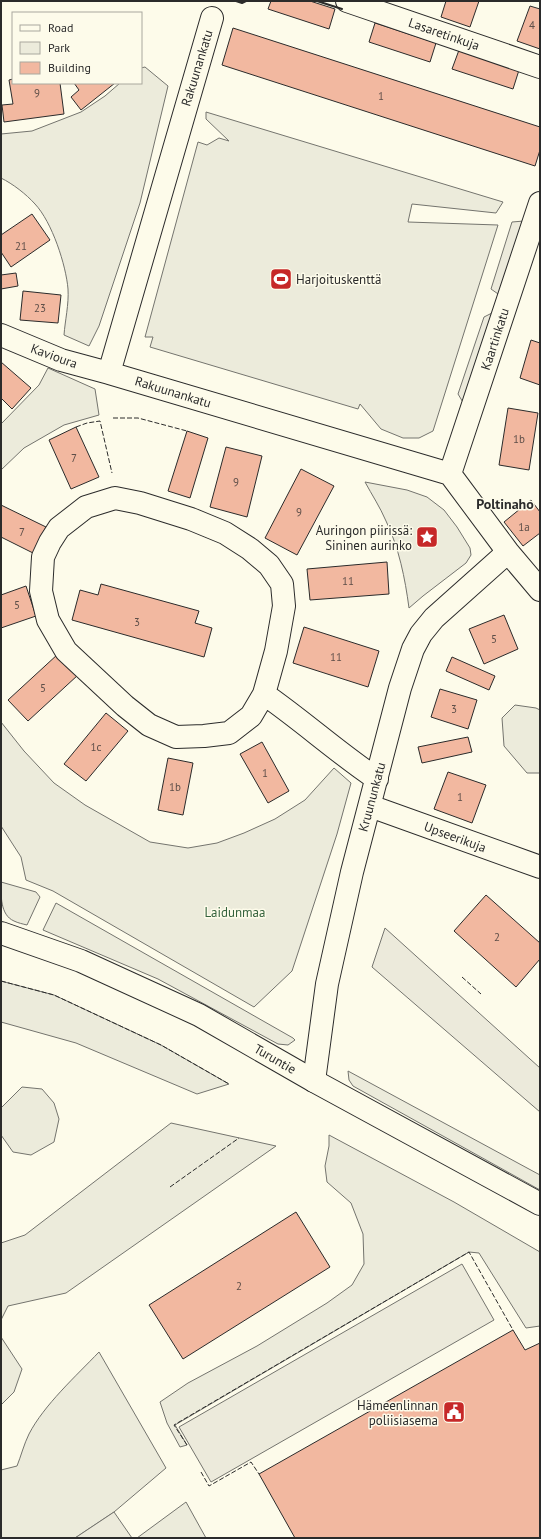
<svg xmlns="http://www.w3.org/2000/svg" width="541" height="1539" font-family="'PT Sans',sans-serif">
	<rect width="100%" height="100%" fill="#fdfbea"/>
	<path fill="#ecebdb" stroke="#74746e" d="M145 67 168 86 140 203 99 326 89 346 64 335C65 321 69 304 68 289 66 265 52 222 35 204 26 194 13 184 1 178V134L32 131 81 112 105 96 120 83H141V68Z
		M206 112 503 202 496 213 412 204 408 222 498 225 433 431 419 438H403L381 429 360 404 358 409 150 347 153 337H145L198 142 207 145 219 138 229 141 206 119Z
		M48 368 95 389 99 415 64 425 24 448 1 470V424L39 385Z
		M365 482 407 490 427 497 444 510 457 527 470 548 471 555 466 563 423 596 409 608C405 578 399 548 386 521 380 507 372 495 365 482Z
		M515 705 536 708 540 710V773H527L504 746 502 718Z
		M1 722 24 751 54 783 85 805 150 842 188 848 217 843 244 833 275 819 305 800 334 768 351 783 337 834 292 971 254 1007 53 891 26 880 21 857 1 826Z
		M1 882 36 892 40 897 27 925C23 924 18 923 14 921 0 915 1 895 1 882Z
		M56 903 293 1038 295 1040 288 1045 278 1044 158 979 43 930Z
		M1 981 54 995 161 1045 229 1084 197 1094 76 1043 1 1022Z
		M348 1071 540 1175V1190L353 1086 349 1080Z
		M22 1087 42 1089 54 1103 59 1119 54 1142 31 1155 13 1152 1 1135V1108Z
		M171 1123 276 1146 66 1293 8 1306 1 1320V1243L25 1235Z
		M329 1135 454 1202 540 1252V1326L526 1328 479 1253 469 1252 175 1425 187 1445 180 1447 167 1423 160 1402 188 1383 257 1346 327 1303 352 1285 364 1264 363 1234 351 1203 327 1182 325 1166 329 1146Z
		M1 1337 22 1369 14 1392 1 1405Z
		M99 1352 166 1468 114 1512 75 1538H1V1470L17 1466C21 1456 24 1444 29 1434 44 1405 76 1376 99 1352Z
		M186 1502 206 1538H137Z"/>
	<path fill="#eceadb" stroke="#74746e" d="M524 221 501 296 491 289 512 222Z
		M496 311 464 404 458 394 484 317Z
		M385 928 540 1068V1112L372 967Z
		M462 1264 494 1320 211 1482 179 1427Z
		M114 1512 132 1538H75Z"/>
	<path fill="#f2b8a0" stroke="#2b2b2b" d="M271 1H310L335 9 329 29 268 9Z
		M446 1H479L470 27 441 17Z
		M530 6 540 9V49L517 41Z
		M375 23 436 43 430 62 369 42Z
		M233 28 540 127V150L535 166 222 65Z
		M459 50 519 70 513 89 452 69Z
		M13 79V83H60L64 114 4 122 2 105 13 104 9 80Z
		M74 83H115L81 110 71 97 79 90Z
		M32 214 50 240 11 267 1 252V235Z
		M16 273 18 286 1 289V275Z
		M23 291 61 295 58 323 20 320Z
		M531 340 540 343V385L520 378Z
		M1 362 31 388 12 409 1 398Z
		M508 408 538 413 529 470 499 465Z
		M76 427 99 477 71 489 49 440Z
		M187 431 208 438 190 498 168 491Z
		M226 447 262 456 247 517 210 507Z
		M301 469 334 486 297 555 265 538Z
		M531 500 540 512V533L523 546 504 522Z
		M1 505 46 527 33 553 1 537Z
		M387 562 389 594 310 600 307 569Z
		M101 584 199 611 195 623 212 628 204 657 72 620 80 590 98 595Z
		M26 586 36 616 1 628V595Z
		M504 615 518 649 484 664 469 629Z
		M304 627 379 651 368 687 293 663Z
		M58 654 78 675 28 721 8 700Z
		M452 657 495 676 489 690 446 671Z
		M440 689 477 700 468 729 431 717Z
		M106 713 128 731 86 781 64 764Z
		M468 737 472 752 422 763 418 747Z
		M262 742 289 791 268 803 240 754Z
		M168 758 193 763 183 815 158 810Z
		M448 772 486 785 472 823 434 809Z
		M486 895 540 943V959L516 987 454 931Z
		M296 1212 330 1267 183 1359 149 1305Z
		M513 1330 525 1350 540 1343V1538H295L259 1474Z"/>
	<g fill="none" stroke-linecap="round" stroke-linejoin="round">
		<g stroke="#2b2b2b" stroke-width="24">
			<path id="minor" d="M347 1 540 67
				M212 18 109 373 450 474 508 552 540 590
				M1 335 61 360 109 373
				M450 474 540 203
				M264 694 276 651 284 606 282 584 269 565 250 549 225 533 191 519 140 503 115 498 86 507 59 528 50 542 43 557 41 591 48 620 66 651 125 706 149 725 176 737 204 736 229 733 251 716 264 694C303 721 338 753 377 779
				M370 806 540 867
				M314 1081 327 984 352 872 400 688 413 649 421 634 434 618 508 552"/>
		</g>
		<g stroke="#2b2b2b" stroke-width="24">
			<path id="major" d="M1 933 81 961 199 1015 314 1081 540 1204"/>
		</g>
		<use href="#minor" stroke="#fdfbea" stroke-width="22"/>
		<use href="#major" stroke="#fdfbea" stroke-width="22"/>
		<path stroke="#2b2b2b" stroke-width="1" stroke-dasharray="5 2" stroke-linecap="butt" d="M113 418H138L187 431
			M76 427 87 423 100 421 112 473
			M462 977 481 994
			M1 981 54 995 161 1045 229 1084
			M170 1187 239 1138
			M187 1445 174 1425 469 1252 513 1330
			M201 1472 209 1486 251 1462 259 1474"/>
		<path stroke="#2b2b2b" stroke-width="2" d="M236 1 242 3 246 1
			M317 1 342 9"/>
	</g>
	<defs>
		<g id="stadium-square" transform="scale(1.15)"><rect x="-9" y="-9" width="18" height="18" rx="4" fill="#c62828" stroke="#fdfbea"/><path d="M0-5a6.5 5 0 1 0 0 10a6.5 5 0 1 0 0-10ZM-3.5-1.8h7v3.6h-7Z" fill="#fff"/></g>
		<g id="sight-square" transform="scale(1.15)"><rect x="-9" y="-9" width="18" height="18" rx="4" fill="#c62828" stroke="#fdfbea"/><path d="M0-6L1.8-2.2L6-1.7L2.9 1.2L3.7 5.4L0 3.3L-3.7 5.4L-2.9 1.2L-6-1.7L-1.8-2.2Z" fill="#fff"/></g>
		<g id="civic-square" transform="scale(1.15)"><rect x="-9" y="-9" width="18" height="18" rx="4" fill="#c62828" stroke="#fdfbea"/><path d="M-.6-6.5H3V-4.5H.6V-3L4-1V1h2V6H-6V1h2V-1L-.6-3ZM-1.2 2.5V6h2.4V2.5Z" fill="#fff"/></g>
	</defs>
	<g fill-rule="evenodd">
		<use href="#stadium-square" x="281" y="279"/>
		<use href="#sight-square" x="427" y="537"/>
		<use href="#civic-square" x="454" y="1412"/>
	</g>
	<g text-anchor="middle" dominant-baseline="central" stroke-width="3" stroke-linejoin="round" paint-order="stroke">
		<g font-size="11" fill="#5d4e48">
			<text x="532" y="25">4</text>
			<text x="37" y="93">9</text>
			<text x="381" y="96">1</text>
			<text x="21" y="246">21</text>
			<text x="40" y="308">23</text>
			<text x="519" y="439">1b</text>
			<text x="74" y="458">7</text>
			<text x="236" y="482">9</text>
			<text x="299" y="512">9</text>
			<text x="524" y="527">1a</text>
			<text x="22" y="532">7</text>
			<text x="348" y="581">11</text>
			<text x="17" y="605">5</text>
			<text x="137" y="622">3</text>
			<text x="494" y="639">5</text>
			<text x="336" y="657">11</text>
			<text x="43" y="688">5</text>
			<text x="454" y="709">3</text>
			<text x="96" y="747">1c</text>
			<text x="265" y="773">1</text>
			<text x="175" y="787">1b</text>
			<text x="460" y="797">1</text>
			<text x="497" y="937">2</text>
			<text x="239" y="1286">2</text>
		</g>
		<g font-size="13" fill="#2b2b2b" stroke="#fdfbea">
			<text transform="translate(444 34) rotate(19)">Lasaretinkuja</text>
			<text transform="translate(197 68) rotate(-73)">Rakuunankatu</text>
			<text transform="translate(495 339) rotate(-72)">Kaartinkatu</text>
			<text transform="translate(54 356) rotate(20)">Kavioura</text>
			<text transform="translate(173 392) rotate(17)">Rakuunankatu</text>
			<text transform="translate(372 797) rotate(-75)">Kruununkatu</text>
			<text transform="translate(455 837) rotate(20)">Upseerikuja</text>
			<text transform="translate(275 1059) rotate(30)">Turuntie</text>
		</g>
		<g font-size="13" fill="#2b2b2b" stroke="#fdfbea" text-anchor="end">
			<text x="296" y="279" text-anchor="start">Harjoituskenttä</text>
			<text x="412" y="530">Auringon piirissä:<tspan x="412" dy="15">Sininen aurinko</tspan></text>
			<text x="438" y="1405">Hämeenlinnan<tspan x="438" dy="15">poliisiasema</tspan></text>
		</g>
		<g font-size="13" fill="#34623c" stroke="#fdfbea">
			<text x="235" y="912">Laidunmaa</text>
		</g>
		<g font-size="14" font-weight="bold" fill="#2b2b2b" stroke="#fdfbea">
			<text x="505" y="504">Poltinaho</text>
		</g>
	</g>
	<rect width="541" height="1539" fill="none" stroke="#2b2b2b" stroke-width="4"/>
	<rect x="12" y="12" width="130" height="72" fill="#fdfbea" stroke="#a9a89e"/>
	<rect x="20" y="25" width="20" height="6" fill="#fdfbea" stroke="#a9a89e"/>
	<text x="48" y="32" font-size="12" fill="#2b2b2b">Road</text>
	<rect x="20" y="42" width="20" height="12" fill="#ecebdb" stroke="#a9a89e"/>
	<text x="48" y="52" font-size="12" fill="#2b2b2b">Park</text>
	<rect x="20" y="62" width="20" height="12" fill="#f2b8a0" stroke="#a9a89e"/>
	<text x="48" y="72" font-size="12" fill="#2b2b2b">Building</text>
</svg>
